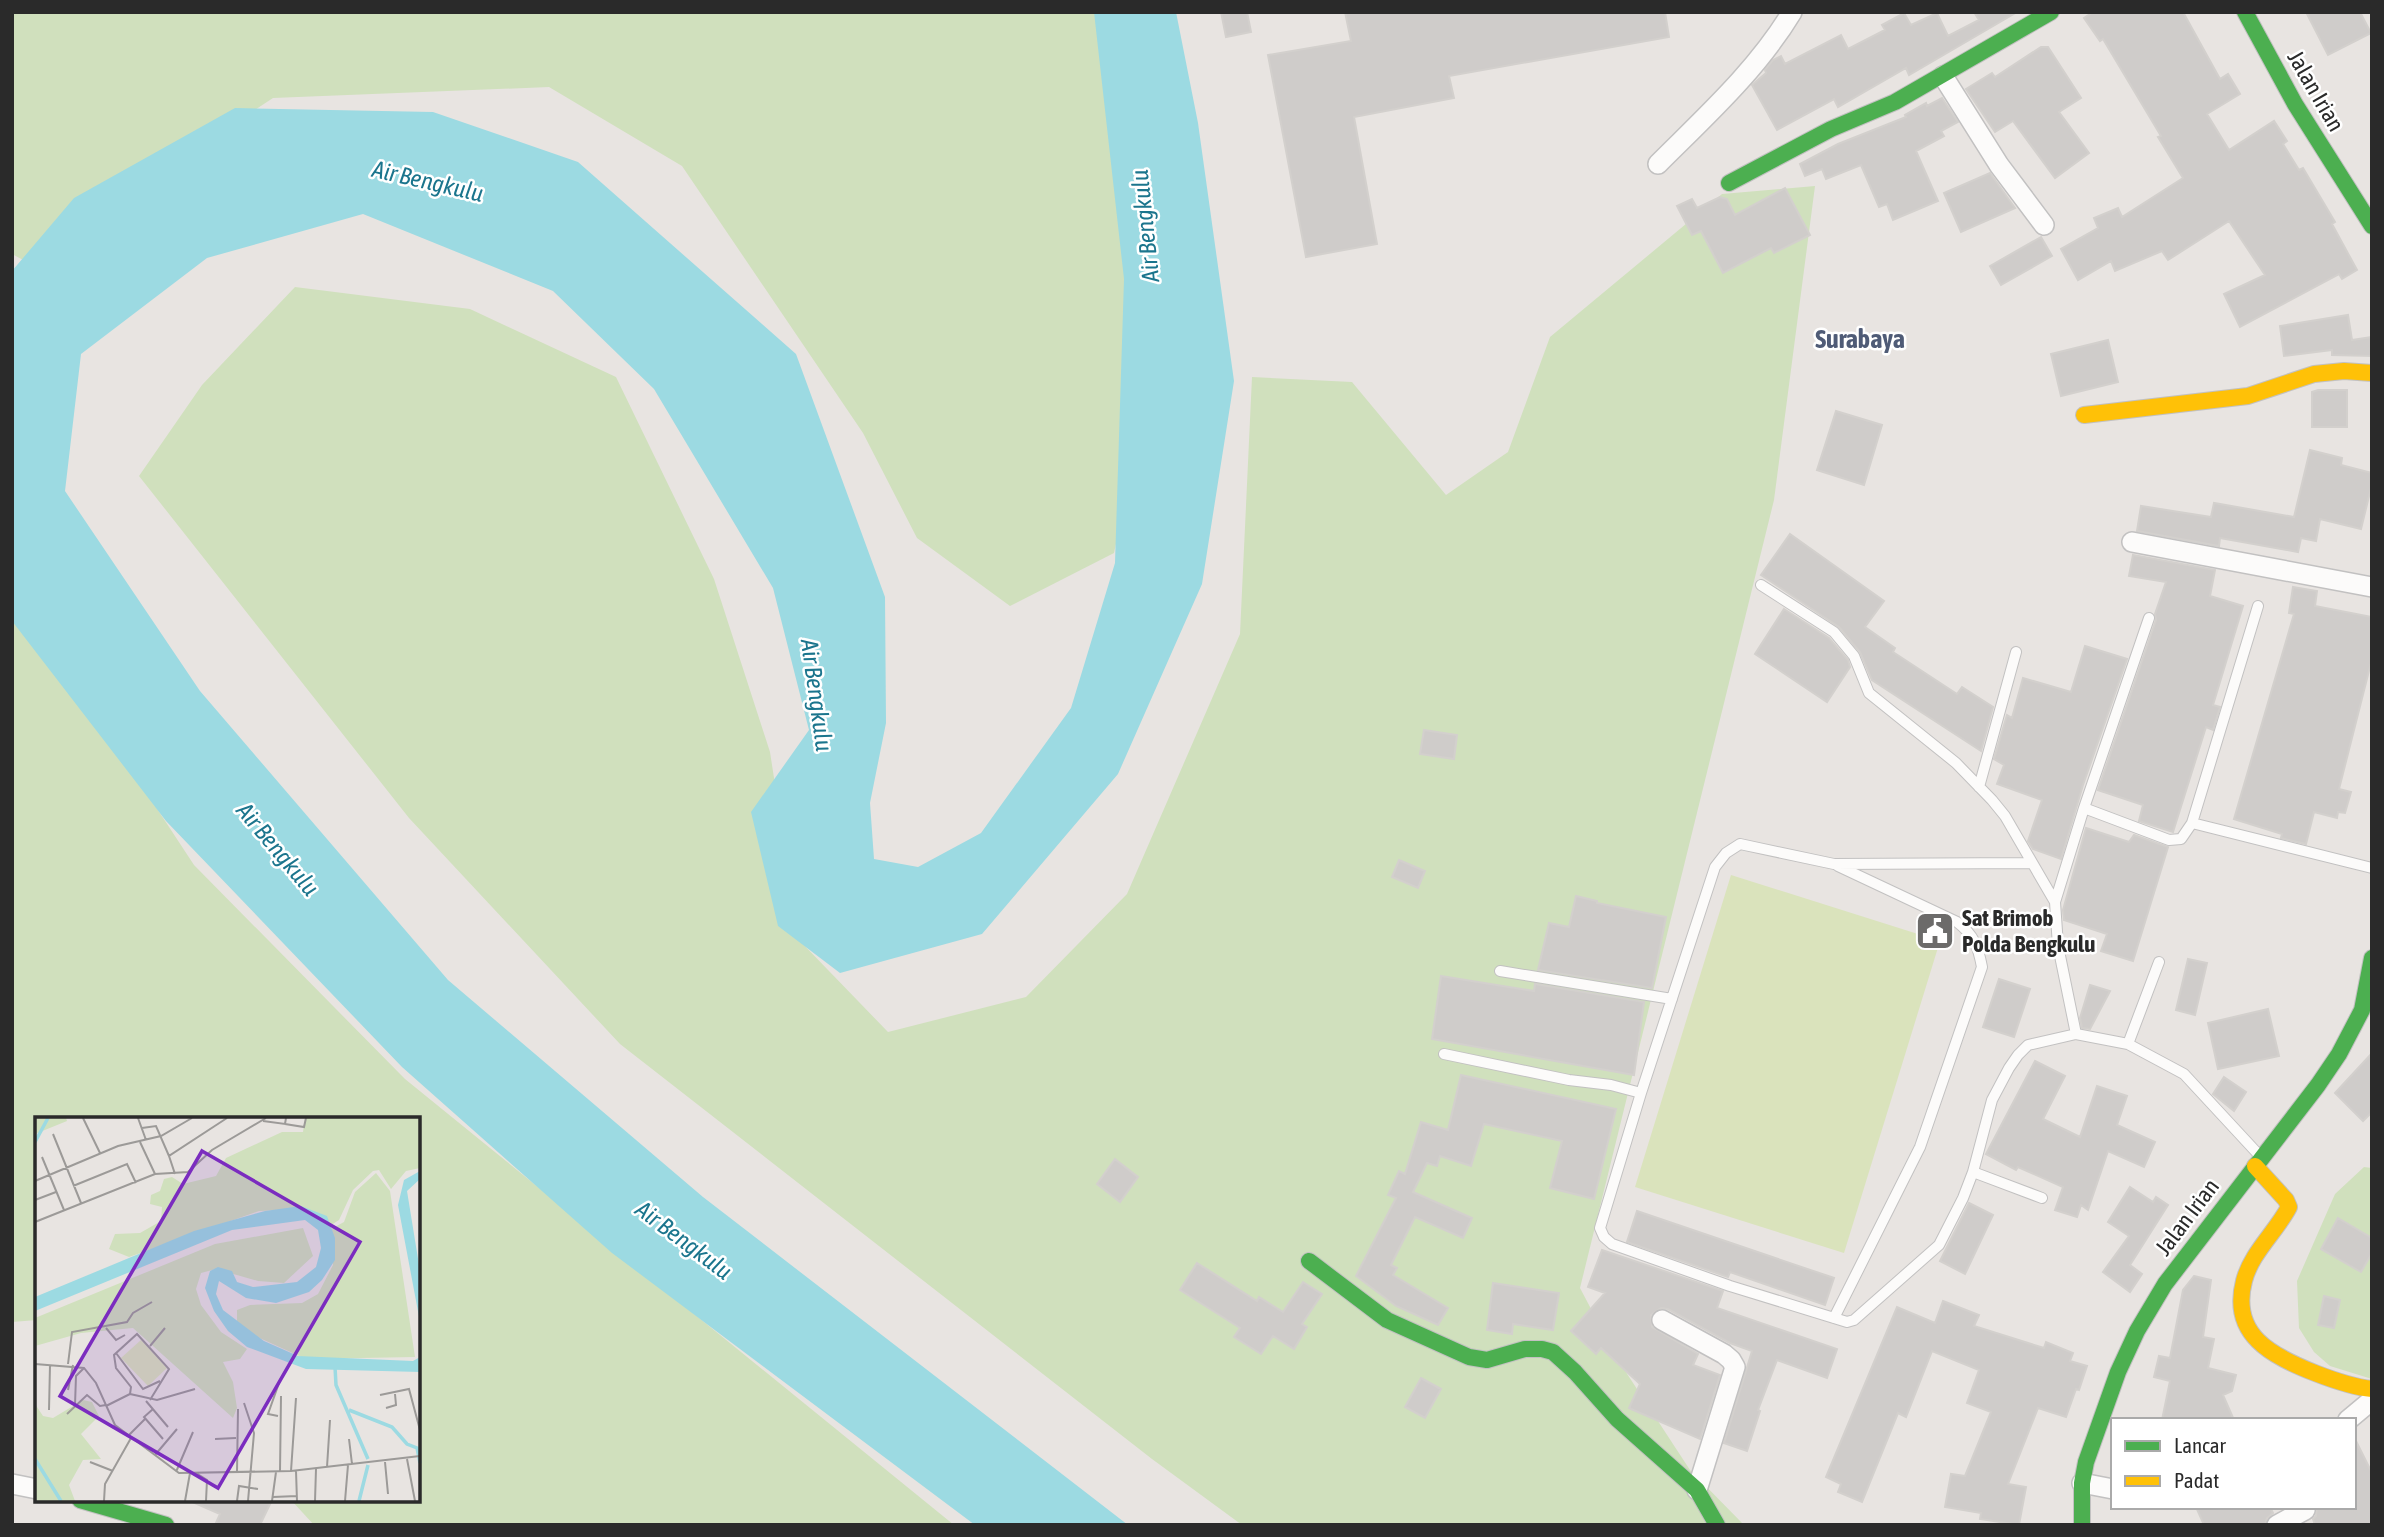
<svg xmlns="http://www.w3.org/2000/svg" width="2384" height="1537" font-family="'Asap Condensed',sans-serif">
	<rect width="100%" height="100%" fill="#e8e4e1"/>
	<path fill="#d0e0bd" d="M12 12H1098L1130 198 1136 452 1114 553 1010 606 917 538 863 433 682 166 549 87 273 98 25 261 12 254Z
		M1815 186 1774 500 1580 1288 1618 1360 1690 1470 1744 1525H1242L1152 1459 620 1044 409 818 139 476 202 385 295 287 470 309 616 377 714 579 770 752 799 940 888 1032 1026 997 1127 894 1240 634 1252 377 1352 382 1446 495 1508 452 1550 337 1722 194Z
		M12 588 194 865 405 1079 954 1525H314L291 1500H418V1119H37V1320L12 1322Z
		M2364 1167 2372 1168V1379L2330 1366 2314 1352 2299 1328 2297 1281 2335 1194Z"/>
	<path fill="#dae3bc" d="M1731 875 1940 941 1844 1253 1635 1187Z"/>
	<path fill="#9cdae2" d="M1094 12H1176L1198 123 1234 381 1202 584 1118 774 982 934 840 973 778 926 751 812 809 730 773 588 654 389 553 291 363 214 207 258 81 354 65 491 200 691 448 980 703 1197 1128 1525H975L612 1253 402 1067 166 821 12 621V271L74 198 235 108 433 112 578 162 796 354 885 597 886 723 870 803 874 859 918 867 981 833 1071 708 1115 563 1124 279Z"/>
	<path fill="#cfccca" stroke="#d3d0cd" stroke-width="2" d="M1221 12H1247L1251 32 1226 37Z
		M1345 12H1665L1669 37 1449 76 1454 98 1354 117 1377 244 1306 257 1268 55 1351 41Z
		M1974 12H2017L1909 75 1906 68 1838 107 1834 99 1777 130 1752 85 1766 73 1765 70 1773 60 1781 56 1785 64 1841 35 1848 49 1885 30 1882 25 1904 13 1911 25 1937 13 1948 36 1979 20Z
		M2093 12H2183L2220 79 2228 74 2240 94 2207 114 2229 150 2274 121 2287 141 2283 144 2299 170 2303 168 2335 222 2332 224 2357 270 2342 279 2339 274 2240 327 2224 294 2265 275 2229 221 2168 260 2162 251 2115 271 2111 261 2078 280 2061 249 2098 228 2094 218 2118 208 2122 217 2183 178 2158 137 2161 136 2103 39 2100 41 2084 18Z
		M2306 12H2360L2371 33 2328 55Z
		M2041 47H2048L2081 98 2059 112 2089 153 2055 178 2013 121 1995 132 1966 89 1992 73 1995 77Z
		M1942 98 1958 122 1941 131 1944 136 1916 151 1938 201 1893 220 1887 204 1879 207 1861 165 1826 179 1822 169 1805 176 1800 164 1838 144 1906 117 1905 115 1926 103 1927 106Z
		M1990 173 2015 208 1961 232 1944 193Z
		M1785 188 1810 235 1774 253 1771 248 1723 273 1701 231 1692 235 1677 206 1692 199 1697 208 1720 197 1727 199 1735 215Z
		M2041 237 2052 256 2001 285 1990 266Z
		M2348 315 2352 340 2372 337V356L2332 355V350L2284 356 2280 326Z
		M2108 340 2118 382 2061 396 2051 354Z
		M2318 390H2347V427H2312V392Z
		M1836 411 1882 425 1864 485 1817 470Z
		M2310 450 2342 458 2341 465 2372 473V484L2361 529 2320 519 2316 541 2301 538 2298 552 2220 538 2219 546 2137 531 2141 506 2211 517 2214 503 2294 517Z
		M1790 534 1884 601 1865 627 1895 648 1893 652 1957 694 1962 687 1993 707 1981 751 1872 680 1860 652 1839 627 1761 575Z
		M2133 555 2215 570 2210 596 2243 606 2213 705 2220 707 2213 730 2206 727 2173 832 2139 821 2143 805 2098 790 2156 620 2155 614 2166 582 2129 576Z
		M2293 587 2317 591 2315 606 2372 617V659L2339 789 2351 792 2345 813 2338 812 2337 818 2314 812 2306 844 2281 838 2282 834 2234 819 2294 614 2289 613Z
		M1784 609 1829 638 1848 660 1850 667 1827 702 1755 654Z
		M2085 646 2127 659 2083 785 2061 859 2033 849 2028 841 2042 800 1997 784 2004 765 1994 759 2007 715 2012 718 2023 678 2071 692Z
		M1424 730 1457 735 1454 759 1420 754Z
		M2086 828 2129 842 2134 835 2168 847 2133 961 2101 951 2107 934 2064 920 2063 910Z
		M1399 860 1425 871 1418 888 1392 877Z
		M1576 896 1597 901V903L1666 917 1652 988 1538 970 1549 923 1569 927Z
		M2188 959 2207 963 2195 1015 2176 1010Z
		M1441 976 1534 991 1535 984 1644 1002 1634 1075 1432 1039Z
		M1999 979 2030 989 2014 1037 1983 1027Z
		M2090 985 2110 991 2090 1029 2082 1028 2080 1018Z
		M2268 1009 2279 1056 2218 1069 2208 1023Z
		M2372 1053V1112L2363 1121 2335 1093Z
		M2035 1061 2065 1076 2043 1119 2080 1137 2097 1086 2127 1096 2117 1125 2155 1142 2144 1167 2108 1151 2088 1210 2081 1205 2077 1217 2055 1210 2063 1187 2018 1167 2016 1170 1986 1154Z
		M1461 1075 1616 1109 1594 1199 1550 1188 1562 1141 1484 1124 1471 1166 1440 1156 1437 1166 1427 1163 1413 1192 1472 1218 1463 1238 1415 1217 1391 1265 1397 1268 1393 1275 1448 1308 1438 1325 1396 1306 1356 1276 1396 1198 1388 1195 1399 1171 1405 1174 1421 1122 1448 1130Z
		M2224 1077 2246 1092 2234 1111 2213 1094Z
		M1115 1159 1138 1177 1120 1202 1097 1184Z
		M2130 1187 2153 1202 2156 1197 2168 1205 2130 1265 2142 1274 2130 1292 2103 1272 2129 1236 2108 1222Z
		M1969 1203 1993 1215 1965 1274 1940 1261Z
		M1637 1211 1834 1278 1825 1305 1730 1272 1728 1277 1627 1242Z
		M2338 1218 2372 1238V1253L2361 1272 2321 1249Z
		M1602 1250 1723 1291 1717 1308 1837 1349 1827 1378 1777 1360 1758 1410 1760 1411 1747 1451 1724 1443 1752 1351 1730 1343 1668 1309 1661 1308 1651 1315 1652 1327 1698 1354 1693 1365 1720 1375 1700 1439 1631 1409 1629 1408 1640 1384 1601 1348 1596 1354 1571 1331 1605 1293 1588 1287Z
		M1197 1263 1257 1301 1259 1297 1283 1312 1303 1282 1322 1294 1302 1324 1307 1327 1294 1349 1273 1336 1261 1354 1234 1337 1240 1328 1180 1290Z
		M2194 1276 2211 1280 2203 1337 2214 1339 2208 1368 2236 1375 2232 1391 2223 1395 2234 1420H2162L2170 1381 2154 1377 2159 1356 2170 1358 2183 1290Z
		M1493 1283 1559 1293 1553 1330 1513 1324 1512 1334 1487 1330Z
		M2324 1296 2340 1300 2334 1328 2318 1325Z
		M1943 1301 1979 1315 1974 1326 2044 1348 2046 1342 2073 1353 2070 1361 2087 1366 2079 1390 2076 1389 2066 1417 2038 1408 2008 1484 2026 1487 2019 1525 1980 1519 1981 1513 1945 1507 1951 1474 1965 1476 1991 1412 1967 1403 1979 1370 1932 1351 1906 1417 1898 1413 1862 1502 1838 1492 1841 1484 1826 1477 1897 1307 1935 1323Z
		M1421 1378 1441 1389 1425 1418 1405 1407Z
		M2354 1437 2372 1473V1525H2315L2313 1519 2316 1516 2317 1507H2354Z
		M188 1500H272L260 1525H215L220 1514Z
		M2196 1507H2270L2273 1513 2267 1518 2265 1525H2204Z"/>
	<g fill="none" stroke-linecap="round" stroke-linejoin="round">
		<g stroke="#c2c1c1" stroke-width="12">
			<path id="lane" d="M1761 585 1834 632 1854 656 1869 693 1956 763 1992 800 2005 816 2055 902 2058 946 2076 1034
				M1979 787 2016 652
				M2084 808 2169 840 2181 839 2192 823 2258 606
				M2192 823 2372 868
				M2031 863 1834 864 1740 844 1726 853 1715 867 1641 1093 1600 1228 1604 1237 1612 1244 1730 1286 1847 1322 1854 1320 1939 1245 1963 1198 1973 1172 1992 1100 2009 1068 2018 1055 2028 1045 2076 1034 2128 1044 2184 1074 2259 1155
				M2055 902 2084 808 2149 618
				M1500 971 1672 999
				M2128 1044 2159 962
				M1444 1054 1569 1080 1611 1085 1641 1093
				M1973 1172 2042 1198
				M1834 1318 1920 1147 1982 967C1978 946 1974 935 1957 922L1838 866"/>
		</g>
		<g stroke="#c2c1c1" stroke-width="22">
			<path id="street" d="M1943 76 1999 165 2044 225
				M1658 164C1706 116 1757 70 1792 12
				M2132 542 2372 587
				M1662 1320 1724 1354 1731 1360 1735 1367 1697 1490
				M2348 1420 2372 1400
				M2082 1483 2113 1489
				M12 1484 37 1489
				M2277 1525 2305 1510"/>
		</g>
		<g stroke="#c2c1c1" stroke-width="18">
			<path id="fast" d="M2245 12 2295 104 2372 226
				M1729 183 1831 129 1895 102 2051 12
				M1309 1261 1387 1320 1469 1357 1487 1360 1525 1349H1542L1553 1352 1575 1372 1617 1419 1697 1490 1717 1525
				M80 1500 166 1525
				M2082 1525V1483L2086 1462 2118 1372 2137 1331 2165 1284 2318 1085 2339 1054 2362 1010 2372 958"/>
		</g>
		<g stroke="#c2c1c1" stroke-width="18">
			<path id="slow" d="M2084 415 2248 396 2314 374 2344 371 2372 373
				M2255 1166 2286 1200 2289 1207C2276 1232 2251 1253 2244 1281 2230 1335 2272 1356 2315 1373 2333 1380 2352 1387 2372 1389"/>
		</g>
		<use href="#lane" stroke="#fcfbfa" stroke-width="10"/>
		<use href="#street" stroke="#fcfbfa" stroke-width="19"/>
		<use href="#fast" stroke="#4caf50" stroke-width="16"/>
		<use href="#slow" stroke="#ffc107" stroke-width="16"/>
	</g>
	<defs>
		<g id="civic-square" transform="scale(2.0125)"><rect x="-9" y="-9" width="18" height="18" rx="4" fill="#6c6b6a" stroke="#fff"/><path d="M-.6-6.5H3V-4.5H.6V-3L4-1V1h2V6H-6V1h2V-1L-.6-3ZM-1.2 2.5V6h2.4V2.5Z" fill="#fff"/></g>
	</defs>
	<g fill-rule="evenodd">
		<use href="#civic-square" x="1935" y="931"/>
	</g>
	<g text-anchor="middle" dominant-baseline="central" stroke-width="5" stroke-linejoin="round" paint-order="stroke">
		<g font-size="23" fill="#2a2a2a" stroke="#fff">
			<text transform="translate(2316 91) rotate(60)">Jalan Irian</text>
			<text transform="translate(2187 1217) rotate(-53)">Jalan Irian</text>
		</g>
		<g font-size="23" font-weight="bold" fill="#2a2a2a" stroke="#fff" text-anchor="start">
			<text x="1962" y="918">Sat Brimob<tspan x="1962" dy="26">Polda Bengkulu</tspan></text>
		</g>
		<g font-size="24" font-style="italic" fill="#1b758d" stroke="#fff">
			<text transform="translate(428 181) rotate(13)">Air Bengkulu</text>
			<text transform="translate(1145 226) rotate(-96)">Air Bengkulu</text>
			<text transform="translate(817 695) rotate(82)">Air Bengkulu</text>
			<text transform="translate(278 849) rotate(50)">Air Bengkulu</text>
			<text transform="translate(684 1240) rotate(37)">Air Bengkulu</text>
		</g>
		<g font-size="26" font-weight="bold" fill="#4f5b76" stroke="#fff">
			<text x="1860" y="339">Surabaya</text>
		</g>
	</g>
	<g transform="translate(35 1117)">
		<rect width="385" height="385" fill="#e8e4e1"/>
		<path d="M0 1H31L32 4 0 17ZM270 1H385V51L371 54 356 72 344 53 338 54 318 73 304 103 293 110 267 92 224 94 94 140 74 132 80 117 105 116 126 104 127 90 115 87 116 78 125 74 129 62 137 60 148 67 181 59 191 41 247 15H268ZM341 56 355 74 380 240 271 242 211 215 202 207V193L215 188 267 186 283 177 298 148 296 112 309 105 320 75ZM268 111 278 139 249 166 223 164 181 152 166 156 161 172 166 188 186 215 212 232 205 242 188 245 198 265 202 291 198 301 98 211 46 216 0 229V201L180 127ZM48 283 57 285 64 299 46 317 66 342 48 343 34 368 40 384H0V287L8 299 18 301Z" fill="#d0e0bd"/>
		<path d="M106 223 132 251 113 269 86 241Z" fill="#dae3bc"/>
		<path d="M385 54V62L372 74 385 154V205L363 88 369 63ZM266 89 292 99 300 121V143L287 163 274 175 241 186 211 181 184 164 181 177 188 193 229 224 263 239 378 244 385 240V255L271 252 212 230 193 214 179 194 170 171 175 154 183 150 197 154 202 165 218 170 262 165 281 150 286 131 283 113 270 103 197 113 0 194V180L159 114 230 94Z" fill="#9cdae2"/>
		<path fill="none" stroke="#9cdae2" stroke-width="3.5" d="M0 25 13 1M300 250 301 268 333 342M314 293 357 310 372 327 382 331 385 346M0 342 26 384M324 384 333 348"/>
		<path fill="none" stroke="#9c9a98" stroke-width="2" d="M48 1 65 36M103 1 111 23M228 4 250 7 251 1M250 7 269 10 271 1M107 11 121 9 134 39M18 17 46 86M105 25 120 57M7 40 29 93M140 57 134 39 192 1M0 64 83 29 126 19 157 1M38 69 92 47 101 66M0 83 21 75M0 105 120 57 153 55 177 33 231 1M71 211 81 223 90 218M115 229 130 211M81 236 108 272 125 264M0 247 49 251 61 266 80 308 144 356 256 354 385 339M33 247 37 215 92 205 98 196 117 185M33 273 38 248M95 277 122 283 160 272M345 278 374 272 385 313M111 284 133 310M209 286 219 316 213 384M40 288 41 259 49 251M71 289 95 277 96 270 81 251 79 238 102 217 134 252 115 283M351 291 361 288 360 277M118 292 109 300 128 322M14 293 15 248M32 297 52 278 65 289 71 288M243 299 233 297 244 266M94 318 110 302M180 322 201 321M314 322 317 347M120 338 142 312M372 342 380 384M55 345 78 354M350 345 353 377M292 350 295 303M245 354 246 279M256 354 261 281M261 354 262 384M141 355 158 315M202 355 203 292M161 356 172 363 171 384M238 380 262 379M69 384 70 367 96 321M150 384 155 356M202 384 204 369 223 372M237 384 241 355M280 384 281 352M310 384 313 348"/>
		<path fill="#7b2cbf" fill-opacity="0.15" stroke="#7b2cbf" stroke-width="3.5" d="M167 34 325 125 183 371 25 279Z"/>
		<rect width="385" height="385" fill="none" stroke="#2a2a2a" stroke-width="3.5"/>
	</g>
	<rect width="2384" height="1537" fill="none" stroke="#2a2a2a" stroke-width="28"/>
	<rect x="2111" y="1418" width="245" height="91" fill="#ffffff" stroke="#aaaaaa" stroke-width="2"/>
	<rect x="2125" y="1441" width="35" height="10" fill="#4caf50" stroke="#aaaaaa" stroke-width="2"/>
	<text x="2174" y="1453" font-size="21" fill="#2a2a2a">Lancar</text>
	<rect x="2125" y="1476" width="35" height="10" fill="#ffc107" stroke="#aaaaaa" stroke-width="2"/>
	<text x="2174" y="1488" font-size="21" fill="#2a2a2a">Padat</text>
</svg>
